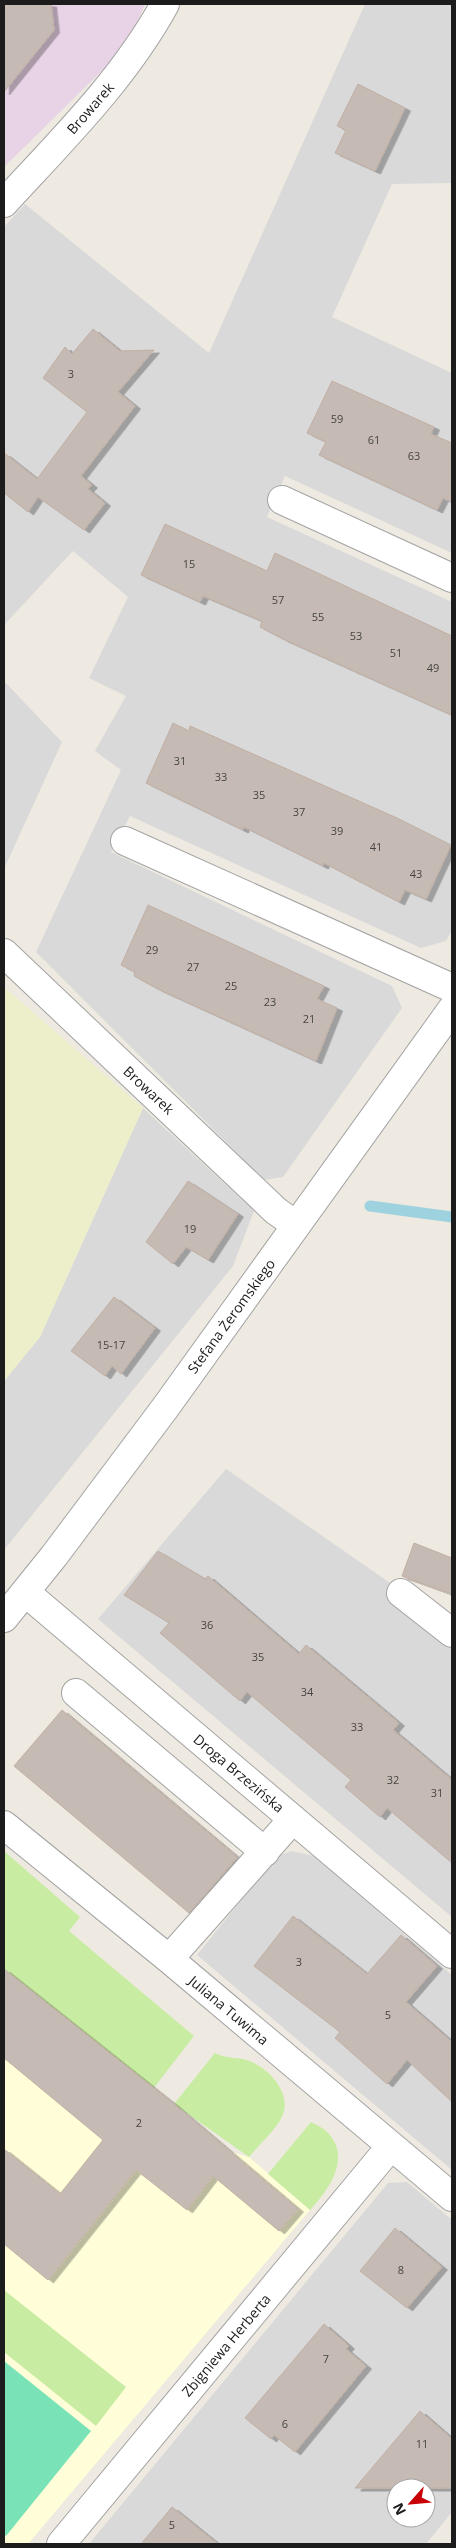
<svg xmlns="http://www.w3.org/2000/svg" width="456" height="2548" font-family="'Open Sans',sans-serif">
	<defs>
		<filter id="shadow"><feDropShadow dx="5.5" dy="3" stdDeviation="0" flood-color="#0004"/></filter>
	</defs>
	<rect width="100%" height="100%" fill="#eeeae1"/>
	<path fill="#dad9d9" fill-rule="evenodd" d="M365 4H452V183L392 184 332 317 452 373V553L285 476 267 517 452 602V930L446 941 421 948 130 816 111 852 392 986 402 1008 283 1177 264 1180 36 952 121 770 95 751 126 696 89 678 128 597 73 551 4 625V227L25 204 209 353Z
		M4 681 62 742 4 869Z
		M143 1108 254 1211 233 1266 4 1550V1381L40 1337Z
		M226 1469 452 1626V1917L98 1619Z
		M292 1851 314 1856 452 1975V2170L197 1955 273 1861 280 1855Z
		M407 2182 452 2220V2512L426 2544H89L388 2183ZM396 2488H426V2518H396Z"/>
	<path fill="#e8d2e5" d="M4 4H145L128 45 4 167Z"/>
	<path fill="#fffed9" d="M4 1969 232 2152 249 2157 310 2210 28 2544H4Z"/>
	<path fill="#edefcb" d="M4 987 143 1108 40 1337 4 1381Z"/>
	<path fill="#c9eca3" d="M4 1851 80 1917 69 1931 194 2036 153 2089 4 1969Z
		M215 2053C229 2060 239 2056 252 2062 270 2070 291 2093 283 2114 279 2127 258 2146 249 2157L174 2104Z
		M311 2122C316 2125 324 2128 328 2133 352 2159 328 2190 310 2210L268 2174Z
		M4 2290 126 2387 96 2426 4 2352Z"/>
	<path fill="#79e3b7" d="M4 2361 91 2431 6 2536 4 2534Z"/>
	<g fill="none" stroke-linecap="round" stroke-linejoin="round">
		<path stroke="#9ed2df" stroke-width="11" d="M370 1206 452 1217"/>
	</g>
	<path fill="#c6bbb4" stroke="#c1afa3" filter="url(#shadow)" d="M4 4H51L54 30 4 92Z
		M358 84 405 108 375 171 335 153 346 130 337 126Z
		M93 329 120 351 154 350 118 392 135 406 81 476 92 485 88 489 105 503 84 530 38 497 28 512 4 493V453L37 479 87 412 43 378 65 347 72 354Z
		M332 381 434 427 431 434 452 443V502L443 498 437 510 319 455 326 442 307 433Z
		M165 524 267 571 275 553 452 636V715L283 639 260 627 262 621 203 596 200 602 141 575Z
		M173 723 189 731 190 726 397 818 451 845 426 899 405 890 399 902 324 863 323 866 244 827 243 830 146 783Z
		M148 905 324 986 317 999 337 1008 316 1061 158 989 134 976 135 972 121 965Z
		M188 1181 238 1214 208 1260 186 1247 173 1264 146 1242Z
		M114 1297 155 1328 121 1374 112 1366 105 1376 71 1351Z
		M414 1543 452 1558V1594L402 1576Z
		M158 1551 205 1579 208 1576 299 1654 306 1645 399 1723 393 1730 452 1780V1863L387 1808 380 1817 345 1787 351 1780 247 1692 240 1701 160 1633 169 1623 124 1595Z
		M62 1710 237 1857 189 1913 14 1766Z
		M293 1916 367 1974 401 1935 437 1966 406 2002 452 2042V2102L407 2060 387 2084 335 2038 340 2032 254 1966Z
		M4 1969 174 2104 298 2209 279 2231 213 2176 187 2210 136 2170 48 2280 4 2244V2149L60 2194 103 2140 4 2058Z
		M395 2228 442 2267 407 2308 360 2271Z
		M324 2324 349 2346 346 2349 366 2366 295 2452 274 2435 271 2439 245 2418Z
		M420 2411 452 2439V2488H355Z
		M172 2507 218 2544H141Z"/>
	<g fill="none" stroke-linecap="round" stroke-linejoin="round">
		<g stroke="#a3a3a3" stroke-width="30">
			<path id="minor" d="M4 203C62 140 124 79 165 4
				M282 500 452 578
				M125 841 452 988
				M4 953 276 1211 296 1225
				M25 1592 452 1954
				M401 1593 452 1633
				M4 1618 54 1556 165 1408 452 1009
				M76 1693 265 1852
				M4 1825 169 1959 452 2197
				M169 1959 293 1819
				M61 2544 391 2146"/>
		</g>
		<use href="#minor" stroke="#fff" stroke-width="28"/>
	</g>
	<g text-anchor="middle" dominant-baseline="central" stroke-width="4.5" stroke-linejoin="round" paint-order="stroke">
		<g font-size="11" fill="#464442">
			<text x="71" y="373">3</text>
			<text x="337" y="418">59</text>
			<text x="374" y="439">61</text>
			<text x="414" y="455">63</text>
			<text x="189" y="563">15</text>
			<text x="278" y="599">57</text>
			<text x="318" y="616">55</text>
			<text x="356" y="635">53</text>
			<text x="396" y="652">51</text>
			<text x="433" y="667">49</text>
			<text x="180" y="760">31</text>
			<text x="221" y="776">33</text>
			<text x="259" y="794">35</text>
			<text x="299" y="811">37</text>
			<text x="337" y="830">39</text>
			<text x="376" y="846">41</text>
			<text x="416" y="873">43</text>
			<text x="152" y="949">29</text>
			<text x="193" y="966">27</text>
			<text x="231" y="985">25</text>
			<text x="270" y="1001">23</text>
			<text x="309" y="1018">21</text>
			<text x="190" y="1228">19</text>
			<text x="111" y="1344">15-17</text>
			<text x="207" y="1624">36</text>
			<text x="258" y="1656">35</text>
			<text x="307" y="1691">34</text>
			<text x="357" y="1726">33</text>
			<text x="393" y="1779">32</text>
			<text x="437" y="1792">31</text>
			<text x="299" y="1961">3</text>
			<text x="388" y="2014">5</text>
			<text x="139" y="2122">2</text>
			<text x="401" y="2269">8</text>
			<text x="326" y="2358">7</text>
			<text x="285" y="2423">6</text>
			<text x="422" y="2443">11</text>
			<text x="172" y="2524">5</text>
		</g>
		<g font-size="14" fill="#1c1c1c" stroke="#fff">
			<text transform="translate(90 108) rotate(-49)">Browarek</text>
			<text transform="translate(149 1090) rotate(43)">Browarek</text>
			<text transform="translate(231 1316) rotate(-54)">Stefana Żeromskiego</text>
			<text transform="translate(239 1773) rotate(40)">Droga Brzezińska</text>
			<text transform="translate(229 2010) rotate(40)">Juliana Tuwima</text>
			<text transform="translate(226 2345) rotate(-50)">Zbigniewa Herberta</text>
		</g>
	</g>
	<rect width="456" height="2548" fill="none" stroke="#1c1c1c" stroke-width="10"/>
	<g transform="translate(411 2503) rotate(243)"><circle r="24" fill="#ffffff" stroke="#a4a4a4"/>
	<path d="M0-4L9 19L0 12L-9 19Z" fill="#c80006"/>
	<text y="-8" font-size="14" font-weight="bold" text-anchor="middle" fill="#1c1c1c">N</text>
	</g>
</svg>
